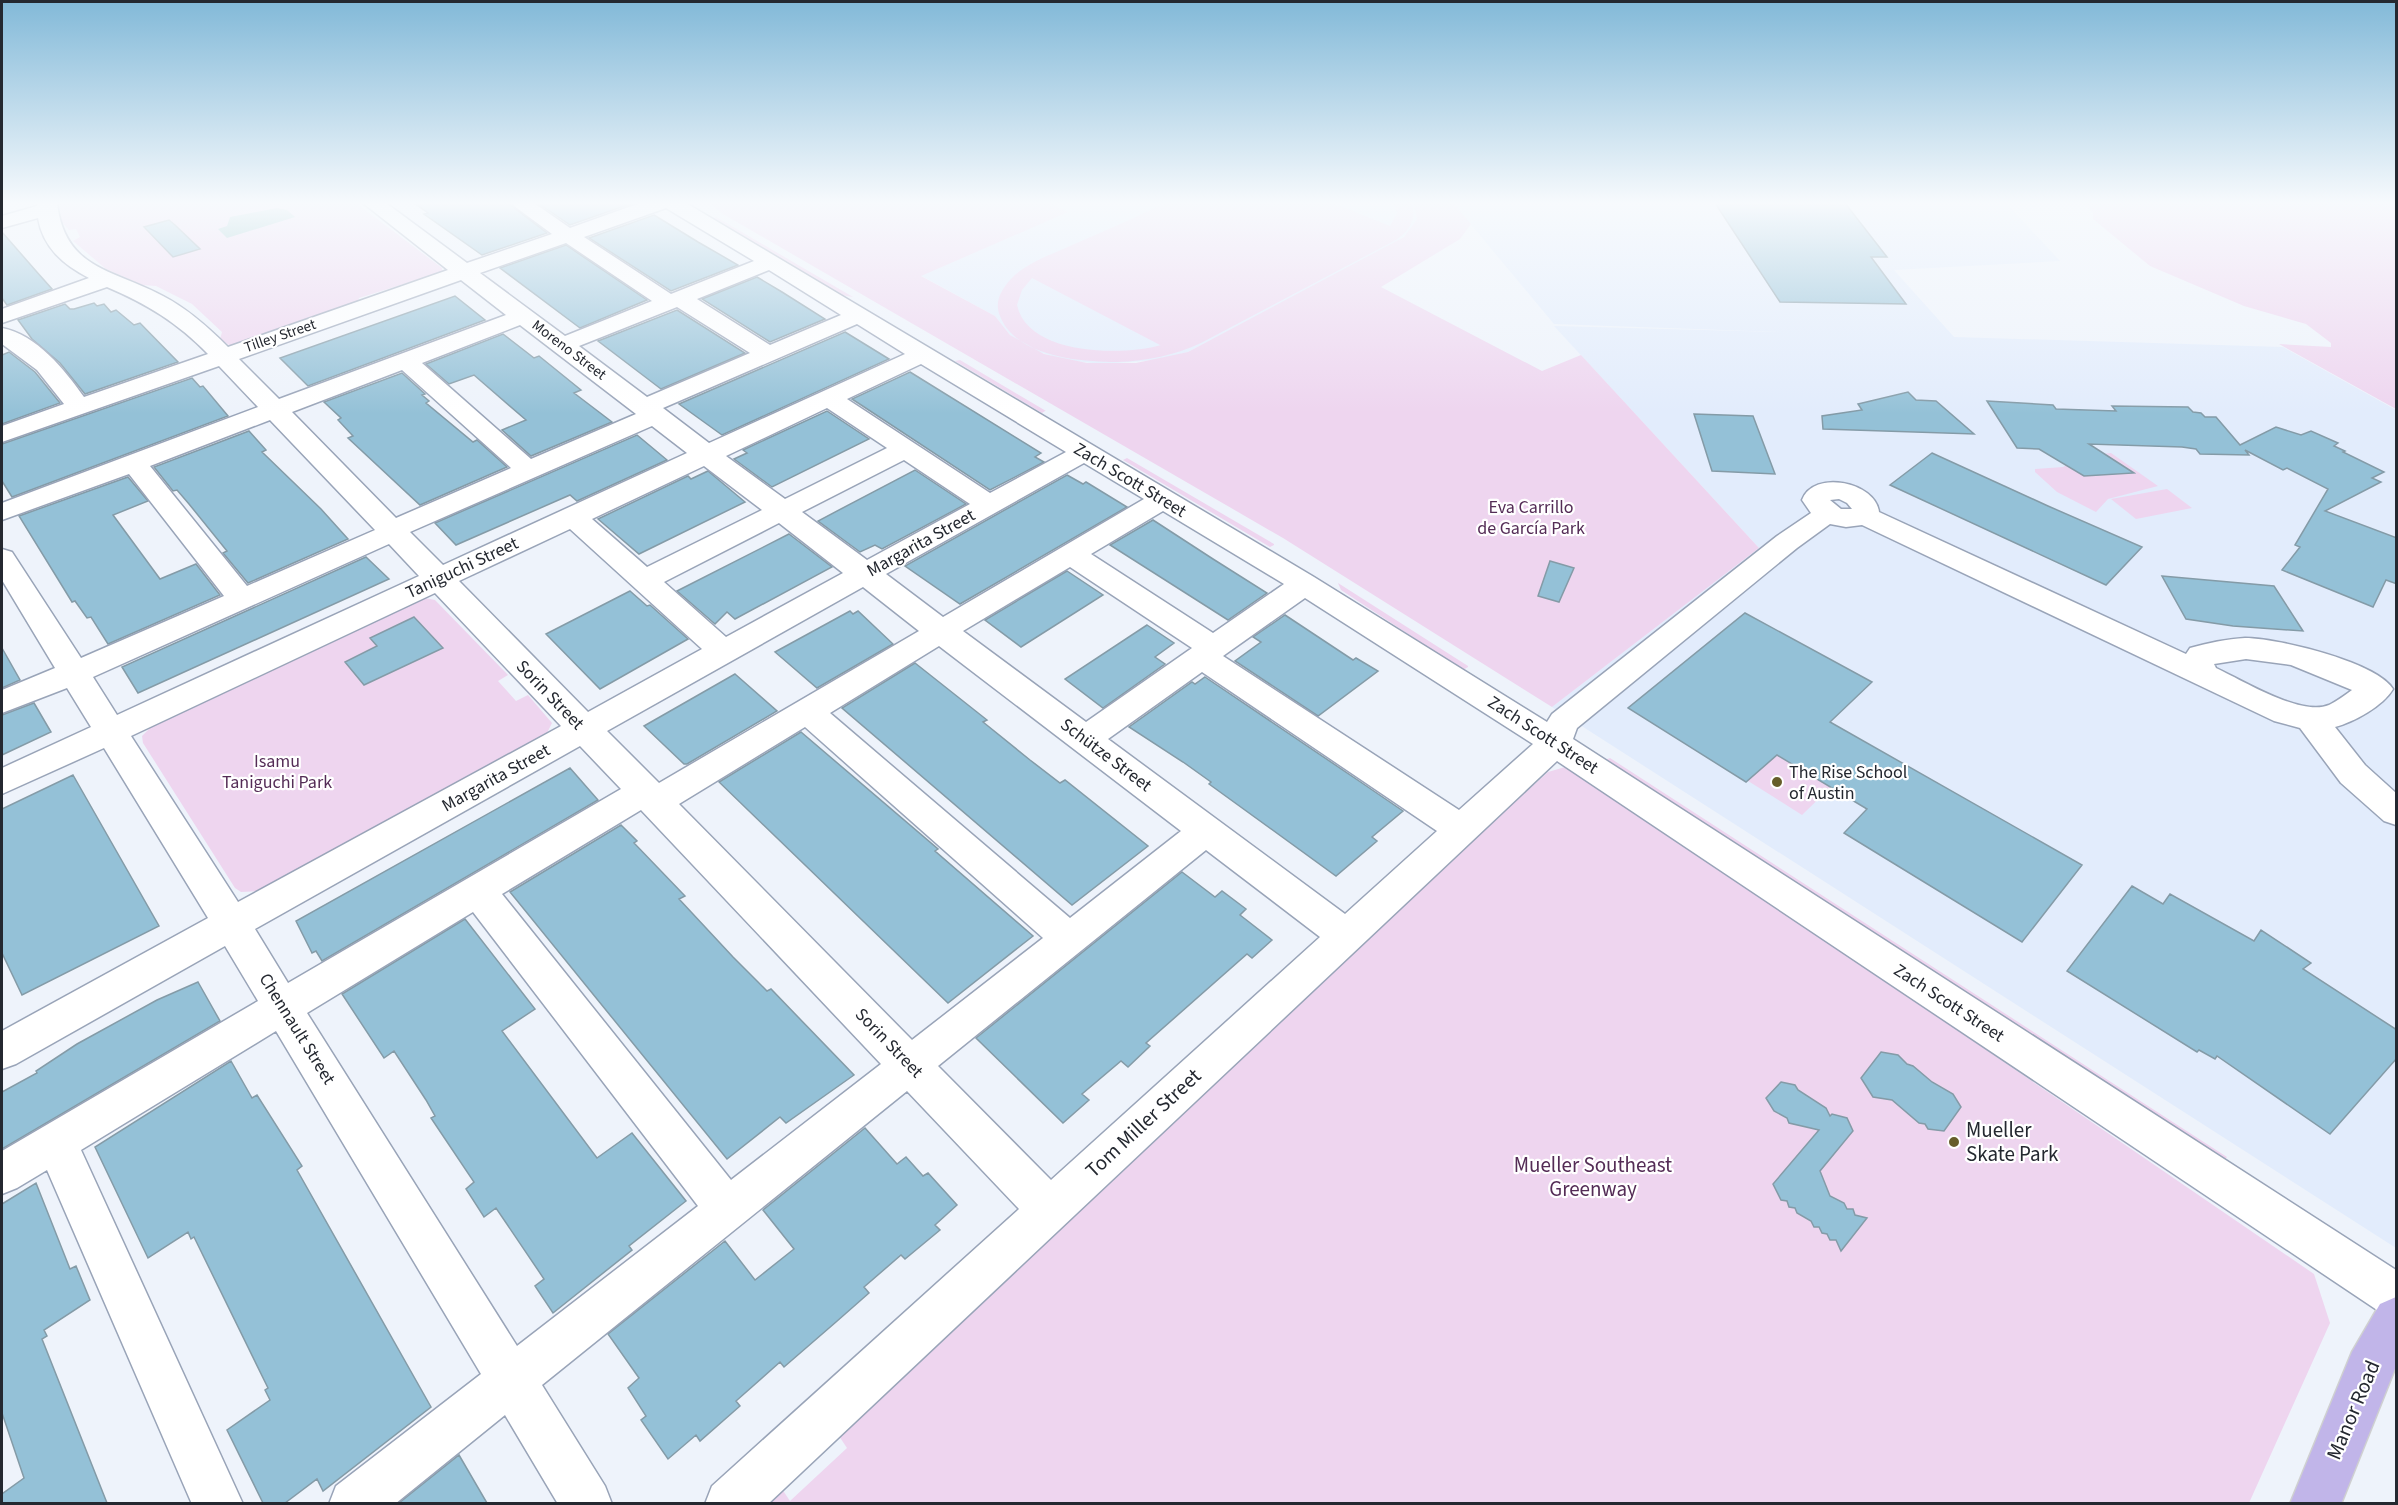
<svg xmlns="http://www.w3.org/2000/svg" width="2398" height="1505" font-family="'Source Sans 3',sans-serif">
	<rect width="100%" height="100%" fill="#eef3fb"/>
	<path fill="#e2ecfc" d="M1049 203H1414L1417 219 1414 228 1393 245 1188 352 1156 360 1102 364 1065 360 1033 350 1010 335 995 316 920 275 1067 212Z
		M1453 203H2006L2060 261 1894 270 1954 337 2283 347 2396 410V1248L1552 707 1759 548 1554 326 1779 332 1554 324Z"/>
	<path fill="#eed5ef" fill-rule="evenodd" d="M59 203H356L442 268V272L359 298 358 302 232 347 220 339 222 332 192 304 156 286 142 285 106 269 73 241 80 237 76 229 69 230 61 221Z
		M710 203H1049L1068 212 921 276 995 316 1010 335 1044 354 1087 363H1136L1188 352 1404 237 1417 219 1414 203H1453L1471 224 1460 239 1381 287 1542 371 1581 355 1759 548 1552 707 1283 538 723 214Z
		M1166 203H1333L1390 226 1397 213 1394 203H1411C1418 219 1409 231 1396 240L1201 343C1175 355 1147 361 1117 362 1080 362 1016 357 1000 316 994 302 1001 290 1011 279 1026 263 1050 255 1070 246 1102 232 1134 218 1166 203ZM1032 278 1160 345H1161C1123 356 1028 356 1017 305L1022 290Z
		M2085 203H2396V409L2279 344 2331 347V343L2306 324 2244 306 2150 266 2093 219V213Z
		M716 217 853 297 841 295 711 219Z
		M960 360 1046 411H1045L1042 413 955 361Z
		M2111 453 2158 486 2108 499 2096 512 2057 492 2035 472V469L2063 467 2082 456Z
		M1127 458 1274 544V545L1270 547 1123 460Z
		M2167 489 2192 508 2136 519 2111 499Z
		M1338 583 1468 666V667L1463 670 1341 590Z
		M425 598 435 600 508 675 498 681 516 701 528 695 552 723 546 735 260 891 241 892 235 888 143 743 142 736 155 723Z
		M1744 742 1838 780 1802 815 1737 774Z
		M1610 758 2227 1157 2223 1162 1605 760Z
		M1565 767 1580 772 2314 1274 2330 1323 2249 1503 761 1504 780 1486 790 1501 847 1448 837 1433 1477 836 1548 772Z"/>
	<path fill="#8ac0c1" d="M277 208 287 210 295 217 227 238 218 229 227 226 230 217Z"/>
	<path fill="#94c1d7" stroke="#849ba7" stroke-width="1.5" d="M414 203H508L547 233 482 255 424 214 428 213Z
		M538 203H633L570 225Z
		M1715 203H1845L1887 257H1871L1906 304 1780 302Z
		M654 215 698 242 738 265 671 291 589 238Z
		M169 220 175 225 200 249 173 257 144 227Z
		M2 232 36 271 52 289 7 305 2 298Z
		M566 245 647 300 580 328 500 268Z
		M757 277 782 292 825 319 770 342 702 299Z
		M455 296 485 320 308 386 280 358Z
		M94 303 97 306 104 304 111 312 116 310 134 325 140 323 178 362 85 394 60 363 32 339 18 320 65 304 70 309H74Z
		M677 310 745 353 661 389 598 341Z
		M845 332 889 359 722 435 679 404Z
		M503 334 534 358 539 356 581 390 574 393 612 422 531 456 502 430 526 420 474 375 449 384 426 364Z
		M9 352 35 372 60 403 2 424V355Z
		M910 372 1041 453 1035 457 1044 462 990 490 852 399Z
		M402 373 425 394 422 395 429 401 426 403 473 442 477 440 507 467 420 505 348 438 353 436 338 420 341 418 324 402Z
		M192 378 200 387 203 386 228 416 12 497 2 481V444Z
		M1908 392 1916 400 1936 401 1974 434 1823 429 1822 416 1862 410 1858 404Z
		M1987 401 2053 405 2056 409 2116 411 2112 406 2188 407 2193 412 2201 413 2205 417H2216L2240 445 2276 427 2301 435 2311 431 2338 443 2334 446 2345 451 2343 452 2384 472 2372 478 2381 482 2325 511 2397 538V584L2386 580 2373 607 2282 570 2300 547 2295 545 2328 489 2287 468 2283 470 2245 450 2249 455 2200 454 2196 449 2182 447 2089 444 2134 473 2084 476 2039 449 2017 448Z
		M827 411 869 439 772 487 734 459 747 453 743 450Z
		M1694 414 1753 416 1775 474 1712 471Z
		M249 431 266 450 262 452 321 509 348 539 248 583 223 553 227 551 189 504 177 490 173 491 154 467Z
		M637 435 667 460 577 501 570 495 456 545 435 523Z
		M1932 453 2048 506 2142 547 2106 585 1890 485Z
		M915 470 966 504 882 549 875 545 860 552 818 521Z
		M708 471 745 502 639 554 598 519 688 476 691 479Z
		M1067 475 1083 484 1086 482 1127 507 960 604 905 566Z
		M128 477 148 501 113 515 160 579 196 564 220 595 108 644 91 617 87 618 75 601 72 602 19 516Z
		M1153 520 1213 559 1267 593 1228 620 1110 545Z
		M789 534 832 567 735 619 727 612 715 624 677 591Z
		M366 557 389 579 138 693 122 667Z
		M1550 561 1574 568 1559 602 1538 596Z
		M1067 571 1103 595 1021 647 985 620Z
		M2162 576 2274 586 2303 631 2233 626 2186 619Z
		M630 591 647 606 650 605 688 639 600 689 546 634Z
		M850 611 853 614 858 611 893 644 817 688 775 652Z
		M1745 613 1872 682 1830 722 2082 865 2022 942 1844 833 1867 809 1777 755 1746 782 1628 708Z
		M1285 615 1353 660 1356 658 1378 671 1318 716 1235 661 1261 642 1253 637Z
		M414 617 443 648 364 685 345 662 377 646 370 638Z
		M1147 625 1174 643 1155 657 1165 664 1103 708 1065 679Z
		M2 648 20 680 2 688Z
		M915 663 987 720 983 722 1030 760 1060 783 1065 780 1148 846 1072 905 842 708Z
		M735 674 777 711 687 764H684L644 726Z
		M1205 677 1362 783 1403 811 1372 837 1377 841 1336 876 1209 784 1211 782 1183 762 1129 727 1192 682 1195 684Z
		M34 703 51 732 2 755V715Z
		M801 732 938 849 935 851 1033 936 948 1003 719 782Z
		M570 768 598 800 322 961 316 951 312 953 296 921Z
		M73 775 159 926 22 995 2 953V809Z
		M621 825 637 841 634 843 685 896 679 899 733 957 767 991 771 989 854 1075 786 1123 780 1117 727 1159 510 892Z
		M1182 872 1215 897 1222 891 1246 909 1240 915 1272 940 1252 958 1247 954 1146 1043 1150 1046 1128 1067 1121 1061 1082 1094 1089 1100 1063 1123 976 1038Z
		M2132 886 2163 904 2170 894 2254 941 2261 930 2311 963 2303 969 2397 1030V1058L2330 1134 2217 1056 2215 1059 2199 1050 2197 1052 2067 971Z
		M465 919 535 1009 502 1031 597 1158 632 1133 686 1201 629 1246 632 1250 553 1313 535 1286 544 1279 496 1208 484 1217 466 1189 474 1182 431 1118 435 1116 426 1100 394 1051 384 1058 342 994Z
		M198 982 220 1021 2 1149V1092L37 1073 36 1071 77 1044 157 1000Z
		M1881 1052 1898 1055 1907 1064 1913 1066 1932 1082 1953 1094 1961 1107 1944 1131 1928 1129 1925 1124 1919 1123 1892 1100 1873 1097 1861 1078Z
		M231 1061 252 1098 257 1095 302 1166 297 1170 431 1407 323 1491 317 1479 285 1503H263L227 1430 270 1400 265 1390 268 1388 194 1237 191 1239 188 1232 148 1258 95 1147Z
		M1781 1082 1795 1085 1798 1090 1826 1108 1830 1116 1832 1114 1847 1118 1853 1131 1820 1171 1830 1196 1844 1203 1847 1209H1853L1855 1215 1867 1218 1841 1251 1836 1240H1830L1827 1234 1822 1233 1819 1227H1814L1811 1221 1797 1213 1795 1208 1789 1207 1787 1201 1781 1200 1773 1184 1819 1130 1789 1123 1787 1118 1774 1111 1766 1098Z
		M865 1128 897 1164 906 1157 923 1176 928 1173 957 1205 935 1225 940 1230 905 1259 901 1255 864 1287 869 1293 836 1322 784 1367 780 1362 736 1401 740 1406 700 1441 696 1435 668 1459 641 1420 646 1416 628 1388 639 1378 608 1334 725 1241 755 1280 794 1249 763 1210Z
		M36 1183 70 1269 76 1266 90 1300 44 1330 47 1336 42 1339 107 1503H2V1494L24 1478 2 1413V1204Z
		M459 1455 487 1503H399Z"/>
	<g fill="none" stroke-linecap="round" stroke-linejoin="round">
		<g stroke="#99a4b8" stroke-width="3">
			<path id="minor" d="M37 203H57C65 270 113 269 163 296 188 309 208 327 228 347L448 270 363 203H386L467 263 552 234 510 203H534L570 228 640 203H686L1314 577 1547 722 1552 714 1777 536 1811 513 1802 500C1813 469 1876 482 1879 512L2186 654 2190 648C2208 643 2227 639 2245 638 2277 638 2377 662 2393 689 2383 706 2354 722 2335 727L2365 765 2396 793V825L2384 821 2341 783 2300 728 2274 721 1862 525 1846 527 1830 524 1797 548 1577 728 1573 739 2396 1270V1319L2380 1312 1557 761 768 1504H705L712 1486 1019 1209 907 1091 542 1385 605 1486 612 1504H558L505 1415 395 1504H329L336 1486 481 1374 276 1031 81 1150 243 1504H192L47 1170 17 1188 2 1194V1151L258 1001 225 946 16 1064 2 1069V1031L208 918 104 748 2 794V768L91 727 67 688 2 713V690L55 668 2 580V549L12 552 81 658 224 596 129 474 2 520V503L258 407 219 366 2 442V426L64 404 37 370 2 344V328C37 335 64 369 84 397L208 354C178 323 147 304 107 287L2 323V309L89 278C64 265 43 248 38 218L2 228V216L37 206ZM666 208 754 261 671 294 584 237ZM566 243 652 301 565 336 480 273ZM769 270 841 315 770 345 697 299ZM461 280 506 315 279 399 239 359ZM677 307 750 353 647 397 579 346ZM857 324 905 354 709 443 663 408ZM520 325 636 414 531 459 422 363ZM921 364 1066 452 990 493 847 399ZM402 370 511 468 396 518 292 412ZM827 408 887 448 785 499 726 456ZM270 420 375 530 247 586 150 466ZM652 426 687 453 443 565 410 532ZM904 460 970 504 867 560 802 512ZM1084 463 1144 499 943 617 886 574ZM704 466 762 510 647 567 592 519ZM1839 499 1847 503 1852 509H1841L1830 500ZM1163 511 1284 584 1213 633 1091 554ZM779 523 843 573 726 637 664 582ZM570 529 702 649 588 712 459 581ZM389 544 419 576 117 715 93 677ZM1070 567 1192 648 1086 722 963 631ZM863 587 919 631 659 783 607 731ZM435 593 561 726 238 902 131 736ZM1305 598 1533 744 1459 810 1223 656ZM939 646 1181 831 1070 918 830 713ZM2246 659 2291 665 2352 690C2345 695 2337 701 2329 705 2301 717 2242 680 2216 668L2214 664ZM1202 672 1437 831 1345 914 1108 739ZM805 727 1043 938 912 1040 679 804ZM580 746 621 789 288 983 255 929ZM641 810 881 1064 731 1180 502 894ZM1206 850 1320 937 1051 1180 938 1066ZM473 912 698 1206 517 1346 307 1013Z"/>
		</g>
		<g stroke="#cfd0d1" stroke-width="3">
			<path id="major" d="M2396 1297V1366L2341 1504H2290L2352 1352 2380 1304Z"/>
		</g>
		<use href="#minor" fill="#fff" fill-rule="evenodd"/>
		<use href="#major" fill="#c1b5e9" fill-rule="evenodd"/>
	</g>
	<linearGradient id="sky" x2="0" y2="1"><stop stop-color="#82b9d8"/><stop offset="0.49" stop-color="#f7fafd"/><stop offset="1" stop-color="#f7fafd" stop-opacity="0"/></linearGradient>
	<rect width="2398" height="414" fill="url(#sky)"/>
	<g fill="#665d2a" stroke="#fff" stroke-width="2">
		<circle cx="1777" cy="782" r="6"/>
		<circle cx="1954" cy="1142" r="6"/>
	</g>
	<g text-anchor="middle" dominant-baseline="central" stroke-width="4.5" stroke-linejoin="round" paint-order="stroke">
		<g font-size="15" fill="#242830" stroke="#fff">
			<text transform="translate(280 336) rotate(-19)">Tilley Street</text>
			<text transform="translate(569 350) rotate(37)">Moreno Street</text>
		</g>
		<g font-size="18" fill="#242830" stroke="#fff">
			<text transform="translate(1130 480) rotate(31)">Zach Scott Street</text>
			<text transform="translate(921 543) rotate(-29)">Margarita Street</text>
			<text transform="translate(462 568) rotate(-25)">Taniguchi Street</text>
			<text transform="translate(550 695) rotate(46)">Sorin Street</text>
			<text transform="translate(1543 735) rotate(33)">Zach Scott Street</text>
			<text transform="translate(1106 755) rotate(37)">Schütze Street</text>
			<text transform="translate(496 778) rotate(-29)">Margarita Street</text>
			<text transform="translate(1949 1003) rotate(33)">Zach Scott Street</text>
			<text transform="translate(297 1029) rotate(58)">Chennault Street</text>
			<text transform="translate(889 1043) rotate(46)">Sorin Street</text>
		</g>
		<g font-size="18" fill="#542c56" stroke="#fff">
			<text x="1531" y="507">Eva Carrillo<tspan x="1531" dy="21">de García Park</tspan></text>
			<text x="277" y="761">Isamu<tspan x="277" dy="21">Taniguchi Park</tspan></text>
		</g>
		<g font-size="18" fill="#242830" stroke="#fff" text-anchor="start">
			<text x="1789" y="772">The Rise School<tspan x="1789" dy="21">of Austin</tspan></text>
		</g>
		<g font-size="21" fill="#242830" stroke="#fff">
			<text transform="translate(1143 1123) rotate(-43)">Tom Miller Street</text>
			<text transform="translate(2353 1410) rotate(-67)">Manor Road</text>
		</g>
		<g font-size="21" fill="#242830" stroke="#fff" text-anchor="start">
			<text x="1966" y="1130">Mueller<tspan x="1966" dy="24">Skate Park</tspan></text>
		</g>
		<g font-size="21" fill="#542c56" stroke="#fff">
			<text x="1593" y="1165">Mueller Southeast<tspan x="1593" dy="24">Greenway</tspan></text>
		</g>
	</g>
	<rect width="2398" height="1505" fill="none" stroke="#242830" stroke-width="6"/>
</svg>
